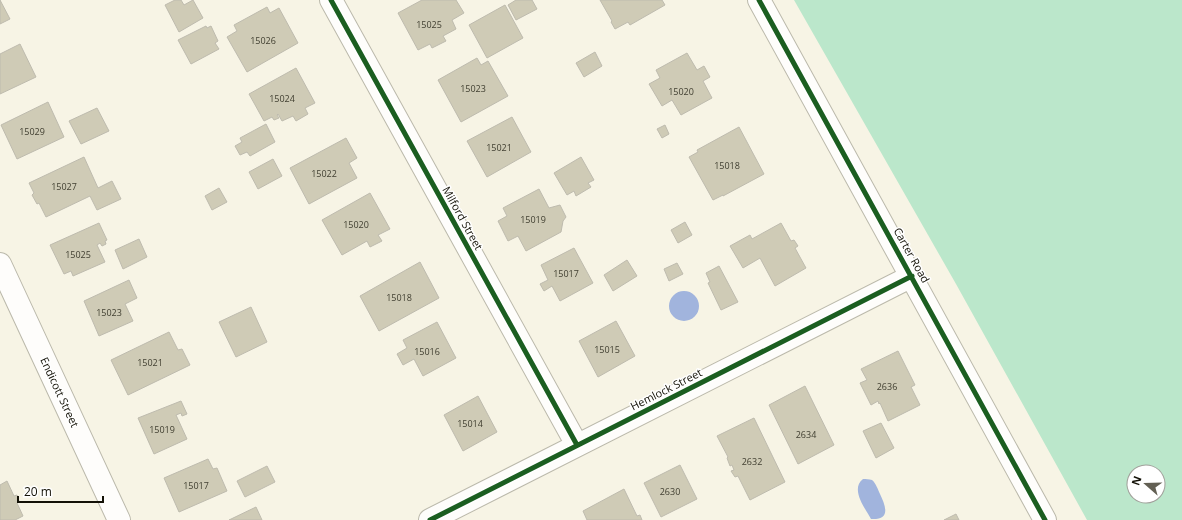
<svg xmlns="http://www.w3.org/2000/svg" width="1182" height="520" font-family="'Open Sans',sans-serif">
	<rect width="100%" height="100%" fill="#f7f4e5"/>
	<path fill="#bbe7cb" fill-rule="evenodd" d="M794 0H1182V520H1087L956 284ZM1134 472H1158V496H1134Z"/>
	<path fill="#a1b4dd" d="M669 306a15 15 0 1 1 30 0a15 15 0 1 1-30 0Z
		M863 479C866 479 869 479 872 480 876 483 878 490 880 494 885 505 892 520 871 519 865 508 850 489 863 479Z"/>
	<path fill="#cfcbb6" stroke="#bebbae" d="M0 0 10 19 0 24Z
		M175 0H181L184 5 193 0 203 18 179 32 165 5Z
		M422 0H456L464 13 452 20 456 29 443 36 446 41 432 48 430 44 418 50 398 13Z
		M516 0H532L537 9 516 20 508 5Z
		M600 0H662L665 5 630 25 628 22 615 29 611 22 612 21Z
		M505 5 523 38 487 58 469 25Z
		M267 7 270 13 279 8 298 43 247 72 227 37 237 31 234 25Z
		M206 26 207 28 211 26 218 41 215 43 219 49 191 64 178 40Z
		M20 44 36 77 0 94V54Z
		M595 52 602 66 584 77 576 63Z
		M687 53 697 70 704 66 710 77 703 81 712 98 681 115 672 100 662 106 649 84 660 78 656 70Z
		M477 58 481 65 488 61 508 96 461 122 438 80Z
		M296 68 315 103 305 108 308 114 296 121 293 116 282 121 278 114 277 115 279 118 274 120 272 117 264 121 249 94Z
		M48 102 64 137 17 159 1 125Z
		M97 108 109 131 81 144 69 121Z
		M512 117 531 152 487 177 467 141Z
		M266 124 275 142 250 156 247 152 240 155 235 146 242 142 240 138Z
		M665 125 669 134 662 138 657 129Z
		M739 127 764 174 723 196V195L713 200 689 157 698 152 697 150Z
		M346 138 357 158 349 163 357 178 309 204 290 168Z
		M84 157 98 188 112 181 121 199 97 210 90 196 46 217 39 203 37 204 32 195 34 193 29 183Z
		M581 157 594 180 588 183 591 187 576 196 574 191 567 195 554 173Z
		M273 159 282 176 258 189 249 172Z
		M219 188 227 202 212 210 205 196Z
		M539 189 549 208 560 205 566 217 563 221 561 232 526 251 518 236 508 241 498 221 507 216 503 208Z
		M370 193 390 229 378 235 382 241 370 247 367 241 342 255 322 220Z
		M685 222 692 235 678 243 671 230Z
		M99 223 107 240 105 241 106 244 102 246 100 243 97 245 105 262 73 276 71 271 64 274 50 245Z
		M781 223 791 241 794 240 798 246 795 248 806 268 775 286 760 258 743 268 730 246 750 235 752 239Z
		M139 239 147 257 123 269 115 250Z
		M574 248 593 283 560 301 552 286 544 291 540 284 548 280 541 265Z
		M627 260 637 276 613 291 604 275Z
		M420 262 439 298 379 331 360 296Z
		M677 263 683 274 669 281 664 269Z
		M719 266 738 302 721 310 708 283 710 282 706 273Z
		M129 280 137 298 125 304 133 321 99 336 84 301Z
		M251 307 267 342 236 357 219 322Z
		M616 321 635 356 598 377 579 341Z
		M437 322 456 358 423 376 414 359 403 365 397 354 407 348 403 340Z
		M169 332 178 350 182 349 190 365 128 395 111 360Z
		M898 351 915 385 911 387 920 405 888 421 880 403 879 404 878 401 871 405 860 383 867 380 861 369Z
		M805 386 834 445 798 464 769 405Z
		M478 396 497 432 463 451 444 415Z
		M181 401 187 414 182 416 181 413 176 415 187 439 154 454 138 418Z
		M754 418 785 482 750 500 738 476 735 477 731 471 734 470 732 465 730 466 727 458 728 457 717 436Z
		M881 423 894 448 876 458 863 431Z
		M208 459 213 469 217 468 227 491 179 512 164 478Z
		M680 465 697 499 661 517 644 483Z
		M267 466 275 482 245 497 237 481Z
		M7 481 14 496 17 495 19 501 17 503 23 516 15 520H0V485Z
		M624 489 637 516 640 515 642 520H587L583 511Z
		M256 507 262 520H229Z
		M956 514 959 520H944Z"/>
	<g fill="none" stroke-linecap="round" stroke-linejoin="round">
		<g stroke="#bbb9ab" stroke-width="24">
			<path id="minor" d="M331 0 577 445
				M759 0 1045 520
				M0 264 119 520
				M430 520 912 276"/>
		</g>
		<use href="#minor" stroke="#fefdfb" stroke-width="22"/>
		<g stroke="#fff" stroke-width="8">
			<path id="cycleway" d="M331 0 577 445
				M759 0 1045 520
				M430 520 912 276"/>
		</g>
		<use href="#cycleway" stroke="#1b5e20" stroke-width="5"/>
	</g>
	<g text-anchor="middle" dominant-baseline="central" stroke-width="3" stroke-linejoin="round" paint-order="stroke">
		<g font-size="9" fill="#424032">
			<text x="429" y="24">15025</text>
			<text x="263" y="40">15026</text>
			<text x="473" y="88">15023</text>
			<text x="681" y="91">15020</text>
			<text x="282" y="98">15024</text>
			<text x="32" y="131">15029</text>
			<text x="499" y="147">15021</text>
			<text x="727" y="165">15018</text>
			<text x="324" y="173">15022</text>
			<text x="64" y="186">15027</text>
			<text x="533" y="219">15019</text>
			<text x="356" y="224">15020</text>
			<text x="78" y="254">15025</text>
			<text x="566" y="273">15017</text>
			<text x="399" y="297">15018</text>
			<text x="109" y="312">15023</text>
			<text x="607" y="349">15015</text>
			<text x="427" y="351">15016</text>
			<text x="150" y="362">15021</text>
			<text x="887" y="386">2636</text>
			<text x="470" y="423">15014</text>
			<text x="162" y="429">15019</text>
			<text x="806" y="434">2634</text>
			<text x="752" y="461">2632</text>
			<text x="196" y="485">15017</text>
			<text x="670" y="491">2630</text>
		</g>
		<g font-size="11" fill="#131106" stroke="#fff">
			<text transform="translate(463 218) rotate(61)">Milford Street</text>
			<text transform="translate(912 255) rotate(61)">Carter Road</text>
			<text transform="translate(666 389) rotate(-27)">Hemlock Street</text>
			<text transform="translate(60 392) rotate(65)">Endicott Street</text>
		</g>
	</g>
	<g transform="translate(1146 484) rotate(290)"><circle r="19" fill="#ffffff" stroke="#a1a09b"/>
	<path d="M0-3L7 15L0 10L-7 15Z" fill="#636054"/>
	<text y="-6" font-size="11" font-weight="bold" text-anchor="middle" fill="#131106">N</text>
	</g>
	<path d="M18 496v6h85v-6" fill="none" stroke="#131106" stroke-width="2"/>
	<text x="24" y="496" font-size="12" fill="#131106" stroke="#ffffff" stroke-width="3" paint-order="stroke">20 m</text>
</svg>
